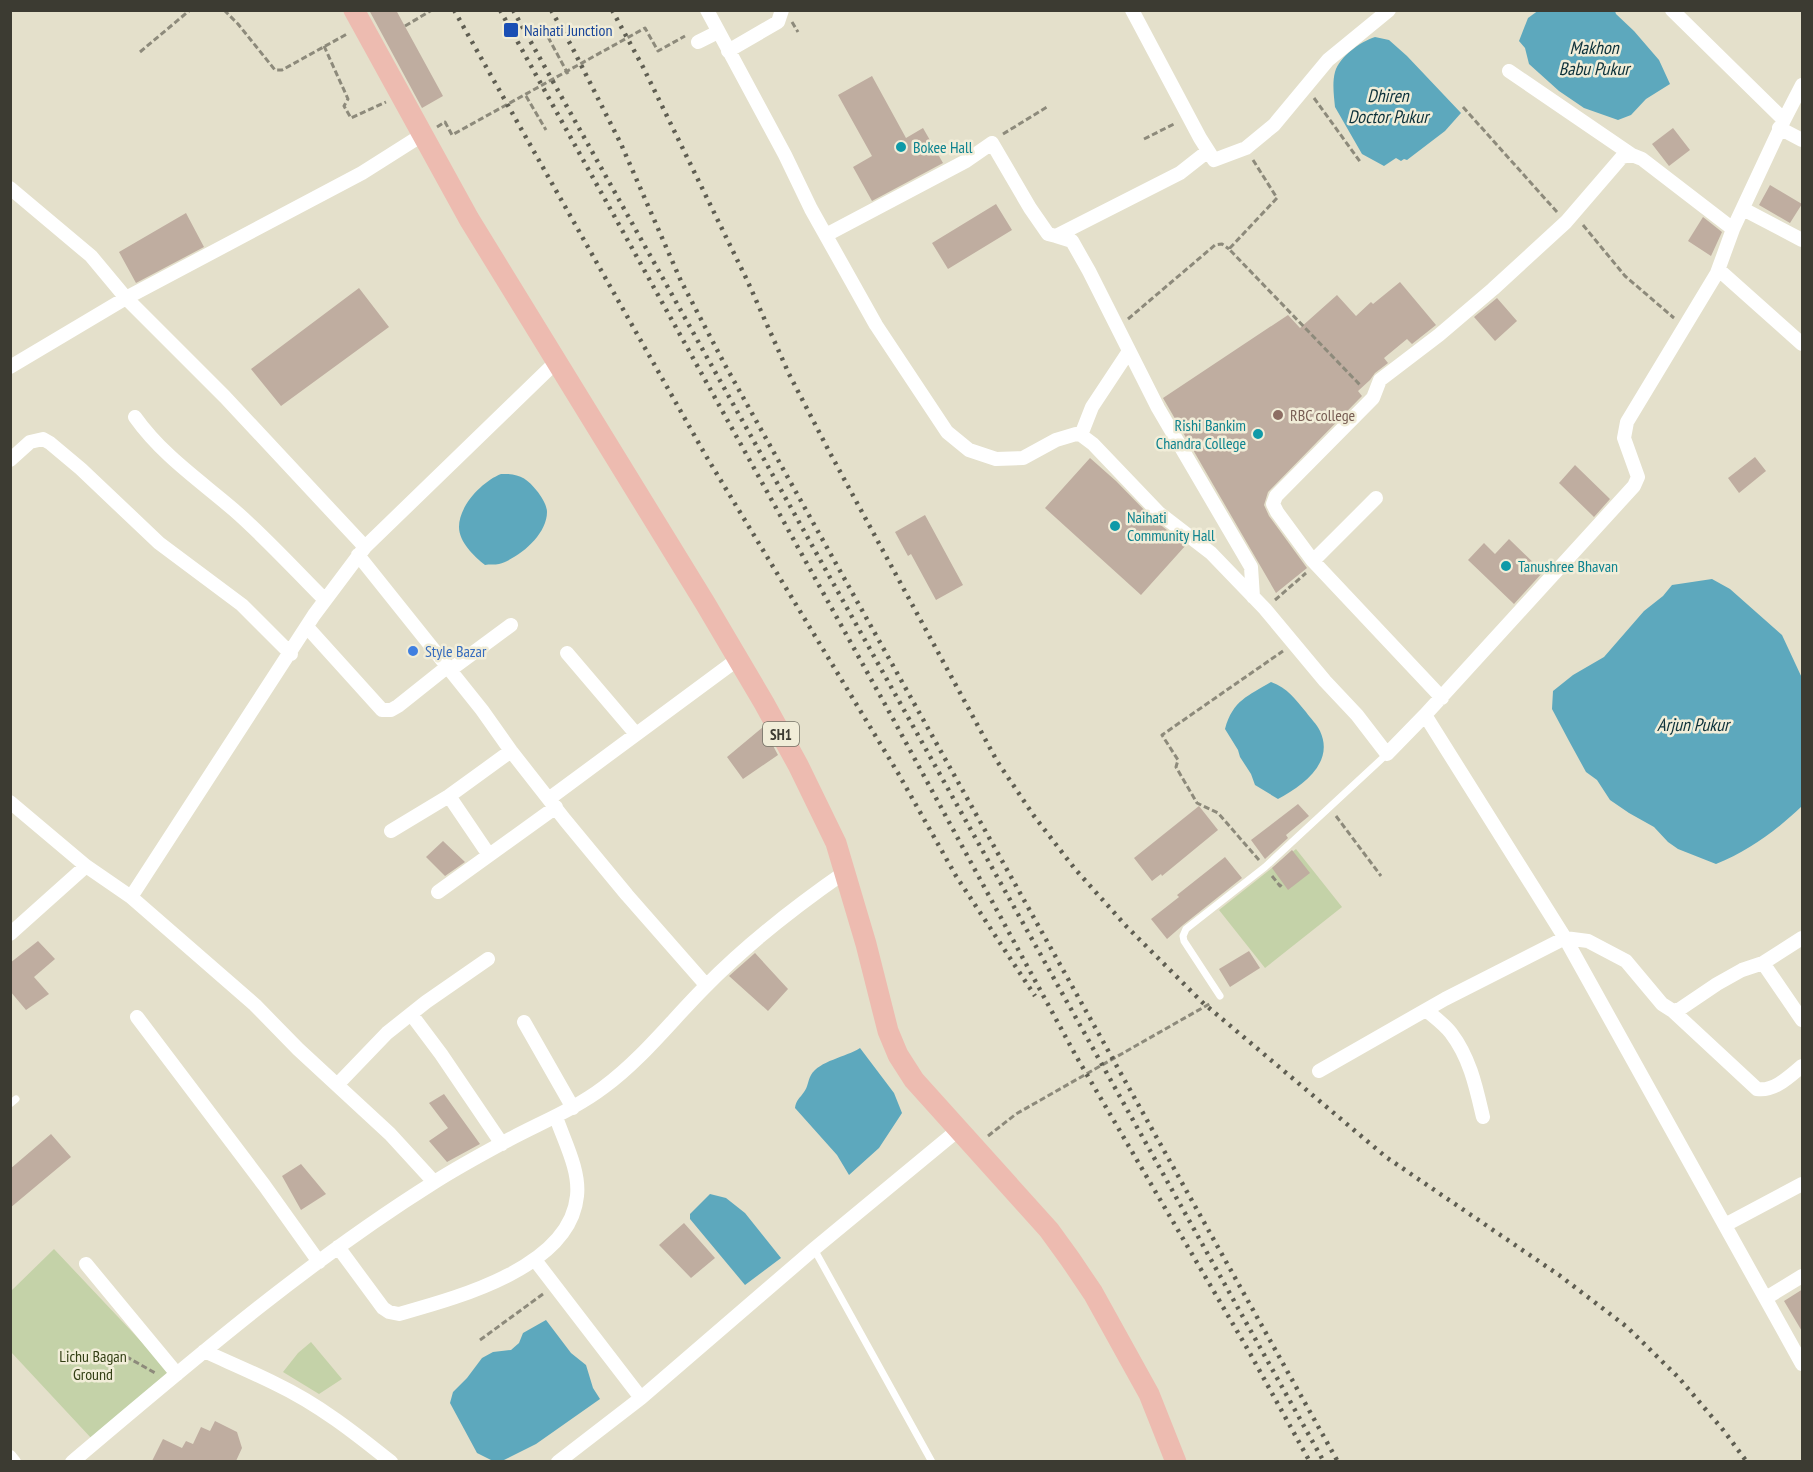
<svg xmlns="http://www.w3.org/2000/svg" width="1813" height="1472" font-family="'PT Sans Narrow',sans-serif">
	<rect width="100%" height="100%" fill="#e4e0cb"/>
	<path fill="#c4d2a8" d="M1296 849 1342 907 1265 968 1219 910Z
		M54 1249 169 1371 92 1439 11 1352V1291Z
		M311 1342 342 1379 319 1394 283 1372 298 1353Z"/>
	<path fill="#5da8bd" d="M1539 10 1615 11 1616 14 1634 31 1659 60 1670 84 1646 99 1631 115 1618 120 1584 108 1559 91 1529 64 1525 48 1519 41 1528 18Z
		M1375 37 1389 40 1407 56 1461 113 1445 131 1407 160 1404 159 1401 161 1396 158 1384 166 1362 154 1335 107C1334 96 1332 83 1335 72 1340 56 1360 42 1375 37Z
		M501 474C518 473 527 478 537 491 541 496 547 505 547 512 547 535 519 558 499 564 495 565 489 564 485 565 474 556 459 542 459 527 459 505 483 481 501 474Z
		M1712 579 1730 589 1782 635 1802 678V806C1777 830 1749 851 1716 864L1678 849 1668 842 1654 827 1629 813 1610 800 1597 780 1586 772 1569 741 1552 709 1553 691 1573 675 1604 657 1644 611 1663 596 1672 585Z
		M1271 682C1288 688 1295 699 1306 712 1310 718 1317 724 1320 731 1335 763 1302 786 1278 799L1255 785 1251 774 1240 757 1238 750 1225 729C1233 700 1248 696 1271 682Z
		M860 1048 894 1093 902 1113 879 1148 849 1175 837 1155 795 1108C796 1100 800 1098 804 1092 808 1087 808 1080 811 1075 819 1061 846 1057 860 1048Z
		M710 1194 726 1198 745 1213 781 1258 745 1285 690 1219V1214Z
		M546 1320 571 1353 586 1365 593 1388 600 1399 536 1444 500 1462 493 1461 477 1453 450 1403 453 1392 467 1378 482 1358 493 1352 511 1350 519 1343 523 1333Z"/>
	<path fill="#bfada0" d="M369 10H396L443 96 422 108Z
		M872 76 906 138 923 128 943 163 872 201 853 167 872 156 838 95Z
		M1673 128 1690 150 1669 166 1652 144Z
		M1770 185 1802 204 1790 223 1759 205Z
		M996 204 1012 230 948 269 932 243Z
		M186 213 204 247 136 283 119 252Z
		M1703 217 1722 232 1711 256 1688 241Z
		M1400 282 1436 325 1412 344 1407 339 1384 358 1388 363 1375 373 1370 380 1358 391 1362 396 1268 492 1264 505 1269 516 1307 568 1276 593 1163 398 1288 315 1300 328 1337 295 1356 316 1371 302 1373 304Z
		M359 288 389 327 281 406 251 369Z
		M1497 298 1517 321 1495 341 1474 317Z
		M1755 457 1766 471 1739 493 1728 478Z
		M1090 458 1116 481 1153 519 1186 545 1141 595 1045 508Z
		M1575 465 1610 499 1594 517 1559 483Z
		M925 515 963 585 936 600 911 554 908 556 895 532Z
		M1509 539 1543 572 1514 604 1468 560 1484 543 1495 554Z
		M763 727 778 755 743 779 727 757Z
		M1298 804 1309 816 1286 835 1288 838 1265 859 1251 840Z
		M1199 806 1218 830 1162 876 1161 874 1152 881 1134 858Z
		M443 841 465 862 445 876 426 857Z
		M1292 850 1310 873 1288 890 1272 868Z
		M1225 857 1242 878 1183 925 1167 939 1151 919 1179 897 1177 895Z
		M38 941 55 959 34 977 49 994 26 1010 10 991V963Z
		M1249 951 1260 968 1230 987 1219 969Z
		M755 953 788 989 768 1011 729 976Z
		M444 1094 480 1144 447 1162 429 1141 448 1128 429 1103Z
		M51 1134 71 1157 10 1208V1169Z
		M301 1164 326 1194 301 1210 282 1176Z
		M684 1223 715 1258 691 1278 659 1245Z
		M1803 1289V1333L1784 1301Z
		M215 1421 237 1432 242 1448 236 1461H152L163 1439 182 1448 186 1441 193 1444 201 1427 210 1431Z"/>
	<g fill="none" stroke-linecap="round" stroke-linejoin="round">
		<path stroke="#8d8a7b" stroke-width="3" stroke-dasharray="6 3" stroke-linecap="butt" d="M224 10 238 24 275 70H282L347 34
			M792 22 798 32
			M405 26 432 10
			M548 37 568 74
			M324 46 348 99 344 106 351 118 386 102
			M140 52 190 10
			M526 96 546 130
			M1314 98 1361 163
			M1463 107 1557 212
			M437 127 445 122 452 135 645 28 658 51 685 36
			M1003 134 1047 107
			M1144 139 1176 123
			M1253 160 1277 198 1229 249 1361 386
			M1583 225 1625 276 1674 318
			M1128 319 1215 245 1222 244 1229 249
			M1275 600 1306 573
			M1336 816 1381 876
			M1259 860 1218 813 1197 803 1176 767 1178 760 1162 735 1283 651
			M1272 876 1280 886 1283 883
			M988 1136 1016 1114 1211 1003
			M480 1340 543 1294
			M118 1352 157 1374"/>
		<path stroke="#fff" stroke-width="7" d="M1220 996 1184 941 1183 936 1186 929 1265 867 1387 754
			M10 1104 16 1099
			M814 1249 932 1462"/>
		<path stroke="#fff" stroke-width="14" d="M707 10 785 155 811 209 876 325 947 432 969 450 996 459 1023 458 1056 440 1076 434 1081 435 1093 444 1159 513 1211 553 1265 609 1325 681 1357 715 1387 754 1425 715
			M1132 10 1200 138 1214 160 1246 148 1274 125 1328 60 1389 10
			M1672 10 1784 120 1733 229 1717 273 1627 422 1624 438 1638 477 1634 486 1425 715 1565 938 1802 1364
			M698 42 718 32
			M728 51 778 22 782 10
			M1509 71 1632 155
			M1784 120 1802 85
			M1779 128 1802 140
			M1208 151 1180 173 1056 236 1072 241 1089 271 1158 408 1251 567 1253 597
			M10 188 91 256 126 298 225 397 365 547
			M1743 209 1802 240
			M826 235 966 161 992 143 1030 208 1048 234 1056 236
			M1719 270 1802 344
			M10 367 126 298 362 173 422 135
			M135 417C162 455 199 480 234 510 266 538 295 570 325 600
			M1081 435 1092 407 1129 351
			M10 460 30 442 43 439 50 443 81 469 159 543 242 605 291 654
			M358 555 482 710 511 751 565 820 627 895 706 985
			M1313 561 1376 498
			M307 627 382 710H391L398 706 447 667
			M567 653 636 734
			M450 670 511 625
			M1442 698 1313 561 1277 512 1273 504 1276 496 1373 398 1380 380 1439 335 1493 289 1566 222 1622 157 1632 155 1642 159 1733 229
			M449 796 489 855
			M550 798 738 659
			M10 802 86 866
			M391 831 449 796 511 751
			M438 892 556 807
			M131 897 255 1005 298 1049 390 1134 434 1182
			M10 934 86 866 131 897 314 615 365 547 556 362
			M1763 963 1802 1020
			M1426 1010C1434 1017 1444 1024 1451 1033 1470 1058 1476 1087 1483 1117
			M1673 1011 1757 1089C1774 1092 1790 1076 1802 1066
			M411 1014 441 1054 502 1144
			M137 1017 264 1185 319 1262
			M524 1022 573 1108
			M1319 1071 1445 999 1565 938 1588 941 1626 961 1662 1004 1673 1011 1680 1009 1717 984 1742 970 1763 963 1802 938
			M337 1085 387 1033 426 1002 488 959
			M1725 1225 1802 1184
			M338 1247 383 1308 389 1312 399 1314C456 1298 570 1268 577 1196 580 1170 564 1141 556 1117
			M535 1260 641 1398
			M86 1264 177 1374
			M1766 1298 1802 1276
			M204 1351C228 1362 252 1372 276 1384 318 1404 355 1433 391 1462
			M10 1457 14 1462
			M72 1462C188 1364 304 1264 433 1183 458 1167 484 1153 510 1139 542 1122 575 1109 604 1087 642 1059 672 1020 705 987 747 944 796 906 845 872
			M558 1462 641 1398 814 1249 958 1130"/>
		<path stroke="#edbbb0" stroke-width="21" d="M354 10 469 219 705 603 764 703 798 765 836 843 866 944 888 1031 898 1055 914 1080 1049 1230 1070 1259 1093 1293 1149 1394 1176 1462"/>
		<path stroke="#5f5e52" stroke-width="4.5" stroke-dasharray="3 6" stroke-linecap="butt" d="M454 10 706 456 898 773 956 876 1035 996
			M500 10 892 717 1076 1056 1247 1348 1310 1462
			M513 10 1324 1462
			M551 10 572 47 621 144 681 281 725 365 1338 1462
			M612 10 643 67 747 280 789 374 830 453 997 761 1034 816 1075 869 1127 927 1202 1002 1386 1157 1559 1275 1627 1327 1679 1378 1724 1431 1747 1462"/>
	</g>
	<rect fill="#1a4fb4" stroke="#f1edd8" stroke-width="2" x="503" y="22" width="16" height="16" rx="3"/>
	<g fill="#0f9aa8" stroke="#f1edd8" stroke-width="2">
		<circle cx="901" cy="147" r="6"/>
		<circle cx="1258" cy="434" r="6"/>
		<circle cx="1115" cy="526" r="6"/>
		<circle cx="1506" cy="566" r="6"/>
	</g>
	<circle fill="#8d6e63" stroke="#f1edd8" stroke-width="2" cx="1278" cy="415" r="6"/>
	<circle fill="#3f7fe0" stroke="#f1edd8" stroke-width="2" cx="413" cy="651" r="6"/>
	<g text-anchor="middle" dominant-baseline="central" stroke-width="5" stroke-linejoin="round" paint-order="stroke">
		<rect fill="#f1edd8" stroke="#727064" stroke-width="1.5" x="763" y="722" width="36" height="24" rx="4.5"/>
		<g font-size="15" font-weight="bold" fill="#3c3b32">
			<text x="781" y="734">SH1</text>
		</g>
		<g font-size="16" fill="#164399" stroke="#f1edd8" text-anchor="start">
			<text x="524" y="30">Naihati Junction</text>
		</g>
		<g font-size="16" fill="#0d838f" stroke="#f1edd8" text-anchor="start">
			<text x="913" y="147">Bokee Hall</text>
			<text x="1246" y="425" text-anchor="end">Rishi Bankim<tspan x="1246" dy="18">Chandra College</tspan></text>
			<text x="1127" y="517">Naihati<tspan x="1127" dy="18">Community Hall</tspan></text>
			<text x="1518" y="566">Tanushree Bhavan</text>
		</g>
		<g font-size="16" fill="#785e54" stroke="#f1edd8" text-anchor="start">
			<text x="1290" y="415">RBC college</text>
		</g>
		<g font-size="16" fill="#366cbe" stroke="#f1edd8" text-anchor="start">
			<text x="425" y="651">Style Bazar</text>
		</g>
		<g font-size="16" fill="#333f14" stroke="#f1edd8">
			<text x="93" y="1356">Lichu Bagan<tspan x="93" dy="18">Ground</tspan></text>
		</g>
		<g font-size="18" font-style="italic" fill="#0c313a" stroke="#f1edd8">
			<text x="1594" y="47">Makhon<tspan x="1594" dy="21">Babu Pukur</tspan></text>
			<text x="1388" y="95">Dhiren<tspan x="1388" dy="21">Doctor Pukur</tspan></text>
			<text x="1693" y="724">Arjun Pukur</text>
		</g>
	</g>
	<rect width="1813" height="1472" fill="none" stroke="#3c3b32" stroke-width="24"/>
</svg>
